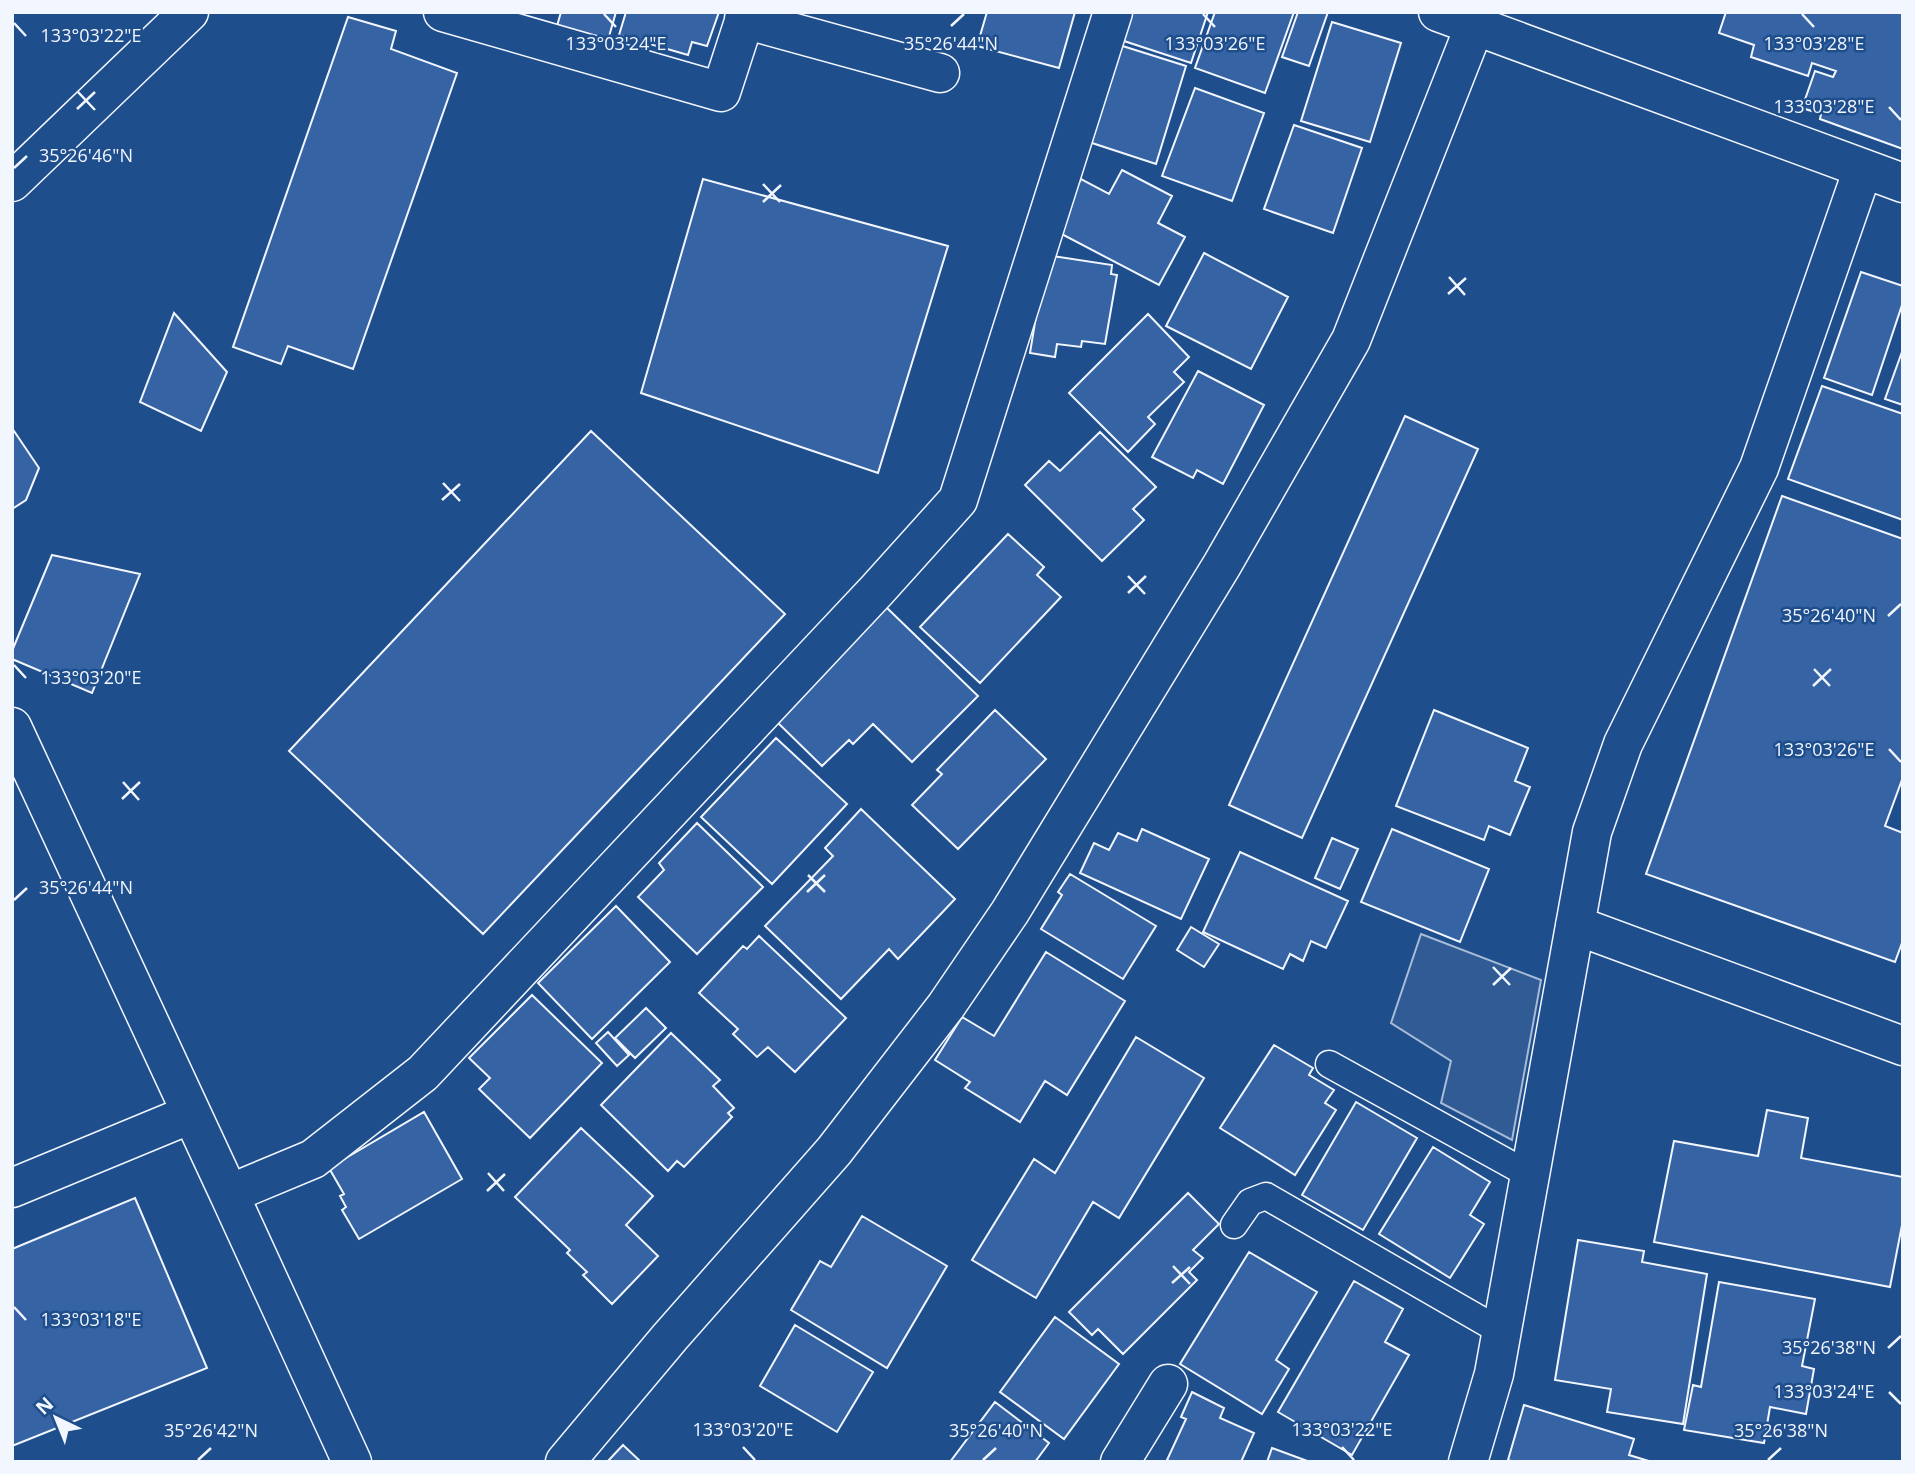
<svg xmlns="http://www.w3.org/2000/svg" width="1915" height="1474" viewBox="0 0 1915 1474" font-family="'Open Sans',sans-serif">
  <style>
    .parking { fill: #305b95; stroke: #a8bbd7; stroke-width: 2 }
    .building { fill: #3563a3; stroke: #f2f6ff; stroke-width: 2 }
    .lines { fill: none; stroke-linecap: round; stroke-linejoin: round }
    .service-casing { stroke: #f2f6ff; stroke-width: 29 }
    .minor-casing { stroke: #f2f6ff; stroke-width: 41 }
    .tertiary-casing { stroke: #f2f6ff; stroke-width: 41 }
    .service { stroke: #1f4e8c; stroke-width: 26 }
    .minor { stroke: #1f4e8c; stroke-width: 38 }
    .tertiary { stroke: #1f4e8c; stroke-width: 38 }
    .ticks { fill: none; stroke: #f2f6ff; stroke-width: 2.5 }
    .ticks-label { font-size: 18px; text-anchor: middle; fill: #f2f6ff; stroke: #1f4e8c; stroke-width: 5; stroke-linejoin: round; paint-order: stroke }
  </style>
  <rect width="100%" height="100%" fill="#1f4e8c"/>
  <!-- parking -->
  <path class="parking" d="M1421,934L1541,980L1512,1140L1441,1103L1451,1061L1391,1023Z"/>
  <!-- building -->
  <path class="building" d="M561,12H616L608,40L557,26Z
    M626,12H719L707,46L692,42L688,55L619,35Z
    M987,12H1075L1059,68L977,46Z
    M1130,12H1208L1191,63L1121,40Z
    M1215,12H1294L1265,93L1195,68Z
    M1298,12H1328L1309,66L1282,57Z
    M1726,12H1903V149L1820,119L1821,114L1802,108L1815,71L1833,77L1836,71L1812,63L1808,76L1751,57L1754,45L1719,33Z
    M348,17L396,31L391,49L457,73L353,369L288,346L281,364L233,347Z
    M1332,22L1401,43L1370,142L1301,121Z
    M1113,43L1186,66L1156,164L1089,142Z
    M1195,88L1264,113L1232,201L1162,176Z
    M1294,125L1362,148L1333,233L1264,209Z
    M1122,170L1172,196L1158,223L1185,237L1159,285L1054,230L1081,179L1109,194Z
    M703,179L948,246L878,473L641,393Z
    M1204,253L1288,297L1251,369L1166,326Z
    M1046,255L1112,265L1111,274L1117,275L1105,344L1082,341L1081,347L1057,344L1055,357L1030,353Z
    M1861,272L1903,286V302L1872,395L1824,378Z
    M174,313L227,372L201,431L140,402Z
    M1148,314L1189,357L1174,372L1184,382L1148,417L1155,424L1128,452L1069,393Z
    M1903,349V405L1885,399Z
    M1198,371L1264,405L1223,484L1197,470L1193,478L1152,457Z
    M1822,386L1903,414V520L1788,479Z
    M1405,416L1478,449L1302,838L1229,805Z
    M12,428L39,468L26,500L12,509Z
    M591,431L785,614L483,934L289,751Z
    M1100,432L1156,487L1133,509L1144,520L1102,561L1025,485L1049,461L1060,471Z
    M1782,496L1903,539V777L1885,826L1903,833V940L1895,962L1646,874Z
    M1008,534L1044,567L1037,575L1061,597L980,683L920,627Z
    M52,555L140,574L92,693L12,659V651Z
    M886,607L978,696L912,762L873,724L853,744L849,740L822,766L776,721Z
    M995,710L1046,759L958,849L912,805L942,774L937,770Z
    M1434,710L1528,748L1515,781L1530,787L1510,835L1489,826L1484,840L1396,806Z
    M776,738L847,804L772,884L701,817Z
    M861,809L955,899L898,959L889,949L841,999L765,926L833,856L825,848Z
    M697,823L763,887L697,954L638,897L664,870L659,863Z
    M1142,829L1209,859L1181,919L1080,873L1094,843L1109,850L1118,833L1137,841Z
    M1392,829L1489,869L1460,942L1361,902Z
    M1332,838L1358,849L1340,889L1315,878Z
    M1240,852L1348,901L1326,948L1311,941L1303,961L1290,954L1283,969L1203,932Z
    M1070,874L1156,926L1123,979L1041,929L1062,895L1058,892Z
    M616,906L670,962L592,1039L538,983Z
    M1191,927L1219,944L1204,967L1177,950Z
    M759,936L846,1018L795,1072L768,1047L757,1057L733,1034L738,1029L699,993L743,946L747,949Z
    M1046,952L1125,1001L1067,1095L1045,1081L1020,1122L965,1088L970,1082L935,1060L962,1017L994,1036Z
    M532,995L602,1063L530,1138L479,1089L490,1078L469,1058Z
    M646,1008L666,1028L635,1058L615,1038Z
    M608,1032L629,1055L617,1066L596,1043Z
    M671,1033L720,1080L713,1086L734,1108L728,1113L732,1117L684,1167L677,1161L668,1171L601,1105Z
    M1136,1037L1204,1078L1119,1218L1093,1202L1036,1298L972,1260L1034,1159L1055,1173Z
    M1274,1045L1313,1068L1309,1075L1334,1090L1325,1103L1336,1110L1295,1175L1220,1128Z
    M1356,1102L1417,1138L1363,1230L1302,1195Z
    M1767,1110L1808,1118L1801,1158L1903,1177V1220L1890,1287L1654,1242L1674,1141L1758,1156Z
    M424,1112L462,1179L359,1239L342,1210L346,1207L340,1196L344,1194L329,1168Z
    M581,1128L653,1196L626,1225L658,1256L612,1304L583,1275L587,1272L567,1253L570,1250L515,1197Z
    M1433,1147L1490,1182L1470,1215L1484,1224L1450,1278L1379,1234Z
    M1188,1193L1219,1224L1193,1250L1203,1258L1189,1272L1197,1280L1123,1354L1098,1329L1092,1335L1069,1312Z
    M135,1198L207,1368L12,1446V1249Z
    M862,1216L947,1266L887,1368L791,1310L820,1261L831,1267Z
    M1578,1240L1644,1251L1642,1262L1707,1274L1683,1424L1607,1412L1611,1389L1555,1380Z
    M1249,1252L1317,1292L1276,1360L1289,1369L1262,1414L1180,1364Z
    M1354,1281L1403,1309L1385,1342L1409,1355L1352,1455L1278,1412Z
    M1719,1282L1815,1299L1802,1366L1814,1369L1806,1414L1770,1407L1764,1443L1684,1430L1693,1385L1701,1387Z
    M1055,1317L1119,1364L1064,1439L1000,1392Z
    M795,1325L873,1372L837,1432L760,1386Z
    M1192,1392L1224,1408L1220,1418L1254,1433L1241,1462H1171L1167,1460L1186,1419L1181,1417Z
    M995,1402L1049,1443L1035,1462H950Z
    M1524,1405L1634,1439L1629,1455L1652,1462H1514L1508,1460Z
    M623,1445L641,1462H607Z
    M1272,1448L1310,1462H1267Z"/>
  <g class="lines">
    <!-- service casing -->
    <g class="service-casing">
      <path id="service" d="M1329,1064L1530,1175
        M1234,1225L1250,1202L1266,1196L1502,1332"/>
    </g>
    <!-- minor casing -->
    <g class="minor-casing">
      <path id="minor" d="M443,12L721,92L747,12
        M1438,12L1903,183
        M744,19L940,73
        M12,727L229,1194L313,1159L423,1073L877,590L958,500L1113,12
        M1575,925L1903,1046
        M12,1188L191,1114
        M229,1194L352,1462
        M565,1462L670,1337L834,1151L946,1006L1010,912L1222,565L1351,340L1475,25
        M1120,1462L1168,1384
        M1468,1462L1494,1374L1592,832L1623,744L1759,468L1863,169"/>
    </g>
    <!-- tertiary casing -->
    <g class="tertiary-casing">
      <path id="tertiary" d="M12,182L189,12"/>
    </g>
    <!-- service -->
    <use href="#service" class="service"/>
    <!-- minor -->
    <use href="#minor" class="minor"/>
    <!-- tertiary -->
    <use href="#tertiary" class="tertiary"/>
  </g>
  <!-- ticks -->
  <path class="ticks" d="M604,14L616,27M1203,14L1215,27M1802,14L1814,27M14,23L26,36M951,26L964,14M78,92L95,110M1889,107L1901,120M77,109L95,92M14,168L27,156M763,184L780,202M763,202L781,185M1449,277L1465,295M1448,294L1466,278M443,483L460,501M442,500L460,484M1128,576L1145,594M1128,593L1146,576M1888,616L1901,604M14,665L26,678M1814,669L1830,686M1813,686L1831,669M1889,749L1901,762M123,782L139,800M122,799L140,782M808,875L825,892M807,892L825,875M14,900L27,888M1493,967L1510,985M1493,985L1511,968M488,1173L504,1191M487,1191L505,1174M1173,1266L1190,1284M1172,1283L1190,1267M14,1307L26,1320M1888,1348L1901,1336M1889,1392L1901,1404M743,1447L755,1460M1342,1447L1354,1460M198,1460L211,1448M983,1460L996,1448M1768,1460L1781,1448"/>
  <g class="ticks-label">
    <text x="91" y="42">133°03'22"E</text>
    <text x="951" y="50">35°26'44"N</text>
    <text x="1814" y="50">133°03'28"E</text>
    <text x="616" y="50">133°03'24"E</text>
    <text x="1215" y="50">133°03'26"E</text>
    <text x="1824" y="113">133°03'28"E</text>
    <text x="86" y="162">35°26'46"N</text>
    <text x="1829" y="622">35°26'40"N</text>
    <text x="91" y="684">133°03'20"E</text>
    <text x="1824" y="756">133°03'26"E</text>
    <text x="86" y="894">35°26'44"N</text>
    <text x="91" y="1326">133°03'18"E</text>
    <text x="1829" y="1354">35°26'38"N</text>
    <text x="1824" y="1398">133°03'24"E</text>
    <text x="743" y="1436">133°03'20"E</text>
    <text x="1342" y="1436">133°03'22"E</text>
    <text x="211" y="1437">35°26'42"N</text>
    <text x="996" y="1437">35°26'40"N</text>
    <text x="1781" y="1437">35°26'38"N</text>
  </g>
  <!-- border -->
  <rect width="1915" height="1474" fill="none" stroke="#f2f6ff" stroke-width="28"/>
  <!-- north arrow -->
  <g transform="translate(56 1418) rotate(317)" stroke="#1f4e8c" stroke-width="5" paint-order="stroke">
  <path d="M0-5L12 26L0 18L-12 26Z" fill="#f2f6ff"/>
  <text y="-10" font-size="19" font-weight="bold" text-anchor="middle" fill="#f2f6ff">N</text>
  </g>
</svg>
